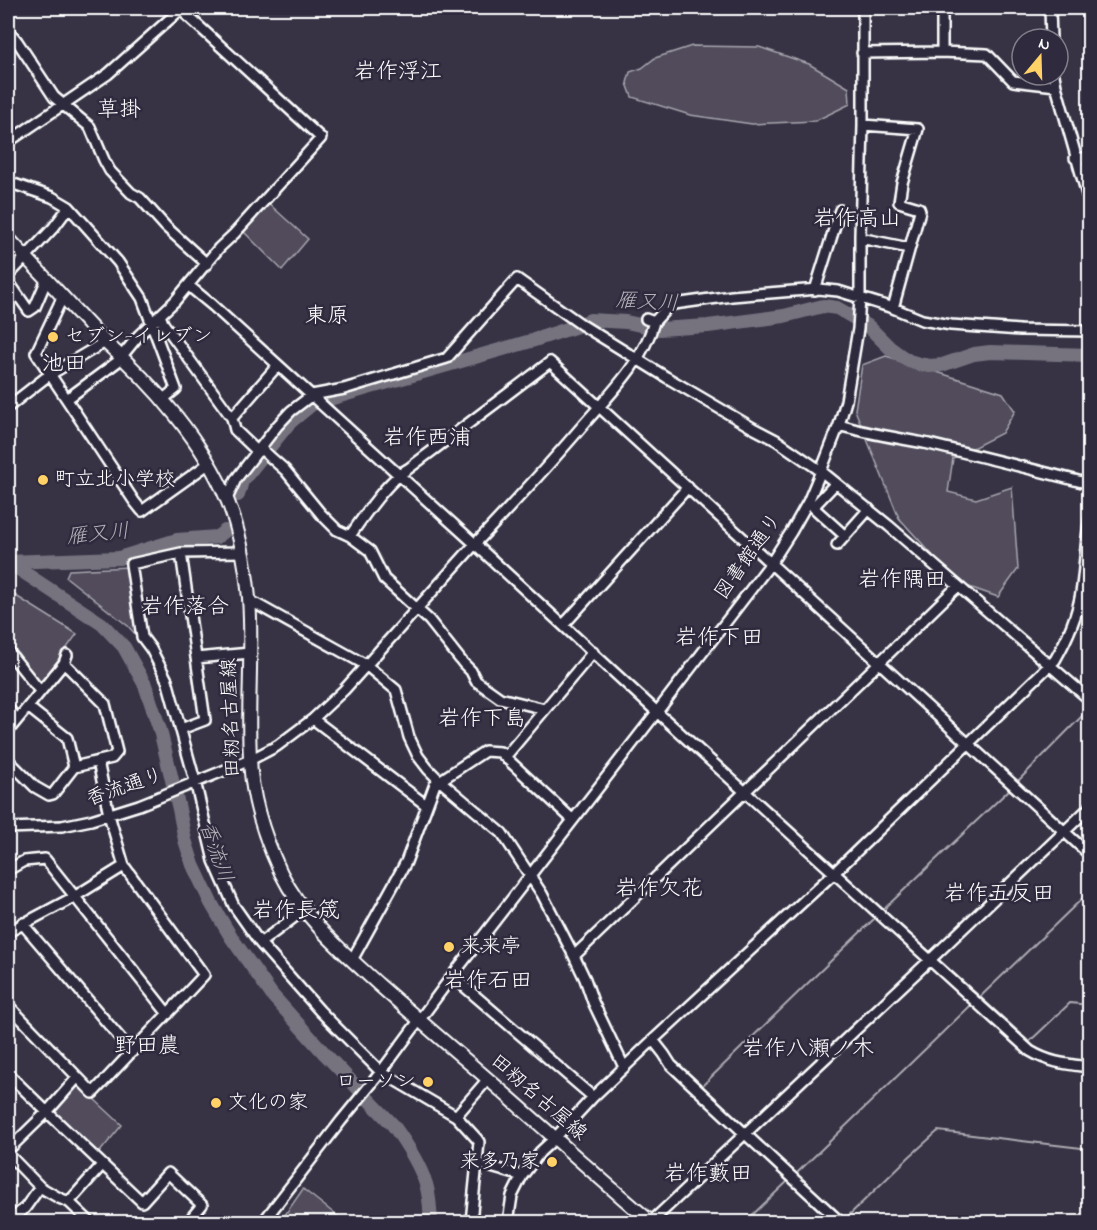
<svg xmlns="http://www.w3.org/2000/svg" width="1097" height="1230" viewBox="0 0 1097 1230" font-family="'Indie Flower','Klee One',sans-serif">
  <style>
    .green { fill: #514c5c; stroke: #a8a6ae; stroke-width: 1.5 }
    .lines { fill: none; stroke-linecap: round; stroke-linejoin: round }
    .stream { stroke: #adabb2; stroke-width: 2 }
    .river { stroke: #76737f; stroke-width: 14 }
    .minor-casing { stroke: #fff; stroke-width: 14 }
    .major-casing { stroke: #fff; stroke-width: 16 }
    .minor { stroke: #2f2a3d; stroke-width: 9 }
    .major { stroke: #2f2a3d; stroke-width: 12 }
    .poi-dot { fill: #ffd166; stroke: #2f2a3d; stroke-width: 2 }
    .labels { text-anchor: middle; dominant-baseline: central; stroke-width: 5; stroke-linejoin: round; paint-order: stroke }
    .poi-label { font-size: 20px; fill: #fff; stroke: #2f2a3d; text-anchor: start }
    .street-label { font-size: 20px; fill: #fff; stroke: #2f2a3d }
    .water-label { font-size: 21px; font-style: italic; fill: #b4b2b9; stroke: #2f2a3d }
    .quarter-label { font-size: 22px; fill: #fff; stroke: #2f2a3d }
  </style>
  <rect width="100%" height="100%" fill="#373345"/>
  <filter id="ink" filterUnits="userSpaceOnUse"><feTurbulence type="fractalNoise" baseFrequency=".0167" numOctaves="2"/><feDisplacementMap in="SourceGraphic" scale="12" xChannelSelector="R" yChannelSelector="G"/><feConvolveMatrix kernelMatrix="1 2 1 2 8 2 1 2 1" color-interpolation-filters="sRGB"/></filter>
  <g filter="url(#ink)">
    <!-- green -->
    <path class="green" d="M692,46L759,47L809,64L849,88L850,104L815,121L752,124L690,115L632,97L627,83L630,72L642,68L655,58Z
      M267,202L308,239L282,270L242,230Z
      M886,356L1003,393L1015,411L1002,433L953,458L948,492L976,499L1012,487L1018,569L998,597L958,583L899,518L855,410L862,365Z
      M129,567L138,633L135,634L128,626L66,577L69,570Z
      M8,591L77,634L40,685L8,639Z
      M78,1084L122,1125L99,1153L53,1110Z
      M303,1189L345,1222H280Z"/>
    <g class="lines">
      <!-- stream -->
      <path class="stream" d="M1017,782L1088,710L1090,711
        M883,910L1010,789
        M883,910L932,954
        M938,959L1021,1034
        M980,997L1090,891
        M1028,1041L1029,1042L1070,1003L1090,1005
        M703,1085L876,917
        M798,1172L971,1005
        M745,1222L789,1180
        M842,1222L909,1157L938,1131L1090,1149"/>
      <!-- river -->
      <path class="river" d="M238,495L242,481L289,423L312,404L531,341L577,326L590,320L626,322L659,329L708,326L784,316L823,306L837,308L868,326L890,348L901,356L909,361L919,364L930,366L942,365L974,354L990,352L1090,355
        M8,562L102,624L124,647L145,685L160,730L179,809L185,840L193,865L211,903L231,937L272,995L325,1054L393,1125C406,1143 419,1163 426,1184C430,1197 430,1210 431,1222
        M8,562L119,558L177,540L217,537L225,531"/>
      <!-- minor casing -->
      <g class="minor-casing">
        <path id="minor" d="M1050,8L1051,39
          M8,30L17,41L54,97L90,127L104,160L110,171L131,193L140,198L166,227L207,264
          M942,52V8
          M862,53L942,52L987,54L1013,81L1056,86
          M1054,75L1056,86L1090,205
          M863,125L918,129L902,183L899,202L919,208L920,211L893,308
          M8,142L108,74L181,9
          M1075,158H1090
          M8,182L52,197L69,207L118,262L142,298L176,389L162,400
          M860,238L909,248
          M8,276L54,227L69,207
          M8,281L29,311L35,307L47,279
          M189,286L212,305L475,544C512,505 549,465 584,424C611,393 643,362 654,322
          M815,290L840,210
          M63,296L36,353L134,501L142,511L208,464
          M160,315L163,323L232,418L235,430L258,452
          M646,319L654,322L667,308L674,304L732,296L818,289L838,291L893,308L922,320L951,325L1020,330L1090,331
          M67,399L117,362L139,335L175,301L219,248L234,234L321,138L179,8
          M8,407L49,375L105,342
          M232,418L278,365
          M839,425C868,434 899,438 929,444C983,457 1036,470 1090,484
          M260,448L285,470L321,514L337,530L350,536L370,551L384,579L429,620L463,663L471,671L476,681L500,698L545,709
          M836,483L817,503L814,508L845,536
          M227,499L236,479L277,426L291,411L312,395L344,389L447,358L517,279L582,325L666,377L753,428L776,440L821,471L889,526L1090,700
          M350,536C363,517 388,480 408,469L550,362L1090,855
          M837,545L869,509
          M242,552L181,553L131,564L142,637L151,649L167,680L195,781L214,861L234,906L260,943L320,1011L381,1072L456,1116L477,1139L479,1142L471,1222
          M181,553L205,720L181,729
          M249,600L366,665L396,690L409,737L418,756L428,769L439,780L502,833L542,894L574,956L585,979L593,1002L624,1067
          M563,625L568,620L688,487
          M8,651L40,691
          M196,658L250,653
          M28,707L67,738L74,767
          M8,708L17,720
          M313,719L426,805
          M8,731L64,663L67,655
          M505,757L573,820
          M8,760L35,787L49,795L53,794L74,767L112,758L117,752L105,704L64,663
          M8,828L62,826L91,820L139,805L159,797L250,760L277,746L313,719L344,690L475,544L657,712L1030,1051C1050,1063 1066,1064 1090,1067
          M8,870L24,861L45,859L168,1014
          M22,923L132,1052
          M8,932L74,897L124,866
          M260,943L304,910
          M574,956L879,663L958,586
          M352,960L406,862L435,784L485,751L500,752L505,757L593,652
          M452,976L593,1097
          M8,1005L93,1093L204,975L124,866L109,815L98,761
          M653,1040L664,1054L671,1065L837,1219
          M8,1074L47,1112L8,1150
          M77,1078L47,1112L142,1202L168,1173L202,1205L188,1222
          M456,1116L488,1079
          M8,1154L40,1187L59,1198L69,1202L90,1222
          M477,1163L522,1176
          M69,1202L102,1165
          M8,1222L25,1208L40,1187
          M263,1222L341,1121L381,1072L452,976L657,712L771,563L791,532L808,502L821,471L839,425L846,401L858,329L860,298V235L863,125V8
          M508,1222L512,1196L522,1176L540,1152L554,1139L593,1097L653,1040L834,873L1055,660C1067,639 1077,617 1081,593C1085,568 1085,543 1090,518
          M651,1222L930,960L1090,807"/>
      </g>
      <!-- major casing -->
      <g class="major-casing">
        <path id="major" d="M8,238L105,342C153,384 204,442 228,502C240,532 246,566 249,598C253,650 247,705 250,757C251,797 264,837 281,873C303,918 342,951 378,984C412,1014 447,1044 482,1074C539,1123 594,1174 651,1222"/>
      </g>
      <!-- minor -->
      <use href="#minor" class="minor"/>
      <!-- major -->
      <use href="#major" class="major"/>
    </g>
  </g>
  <!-- markers -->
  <g class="poi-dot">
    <circle cx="53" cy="337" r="6"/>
    <circle cx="43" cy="480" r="6"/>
    <circle cx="449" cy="947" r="6"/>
    <circle cx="428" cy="1082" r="6"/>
    <circle cx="216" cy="1103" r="6"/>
    <circle cx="552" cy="1162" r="6"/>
  </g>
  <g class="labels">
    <!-- poi labels -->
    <g class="poi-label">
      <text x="65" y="337">セブン-イレブン</text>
      <text x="55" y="480">町立北小学校</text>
      <text x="461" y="947">来来亭</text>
      <text x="416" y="1082" text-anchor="end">ローソン</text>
      <text x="228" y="1103">文化の家</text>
      <text x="540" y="1162" text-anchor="end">来多乃家</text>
    </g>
    <!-- street labels -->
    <g class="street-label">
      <text transform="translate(749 557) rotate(-55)">図書館通り</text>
      <text transform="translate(232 718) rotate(-92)">田籾名古屋線</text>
      <text transform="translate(125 788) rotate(-19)">香流通り</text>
      <text transform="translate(538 1098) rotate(41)">田籾名古屋線</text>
    </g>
    <!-- water labels -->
    <g class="water-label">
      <text transform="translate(647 303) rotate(3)">雁又川</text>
      <text transform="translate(98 535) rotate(-6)">雁又川</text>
      <text transform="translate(215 852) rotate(71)">香流川</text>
    </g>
    <!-- quarter labels -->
    <g class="quarter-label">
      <text x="398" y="73">岩作浮江</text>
      <text x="119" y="111">草掛</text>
      <text x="857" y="220">岩作高山</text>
      <text x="327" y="317">東原</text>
      <text x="64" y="365">池田</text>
      <text x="427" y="439">岩作西浦</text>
      <text x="902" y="581">岩作隅田</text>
      <text x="185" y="608">岩作落合</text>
      <text x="719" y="639">岩作下田</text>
      <text x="482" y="720">岩作下島</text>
      <text x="659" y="890">岩作欠花</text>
      <text x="999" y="895">岩作五反田</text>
      <text x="296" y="912">岩作長筬</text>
      <text x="488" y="982">岩作石田</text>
      <text x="147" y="1047">野田農</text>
      <text x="808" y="1050">岩作八瀬ノ木</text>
      <text x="708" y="1175">岩作藪田</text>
    </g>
  </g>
  <!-- margin -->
  <rect width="1097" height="1230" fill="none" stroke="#2f2a3d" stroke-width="30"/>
  <rect x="15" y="15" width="1067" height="1200" fill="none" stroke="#fff" stroke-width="2" filter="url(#ink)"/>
  <!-- north arrow -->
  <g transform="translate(1040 57) rotate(19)"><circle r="28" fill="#2f2a3d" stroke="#827f8b" stroke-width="1.5"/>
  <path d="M0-4.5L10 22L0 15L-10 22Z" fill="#ffd166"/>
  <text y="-9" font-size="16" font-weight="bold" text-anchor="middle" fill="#ffffff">N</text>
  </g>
</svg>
